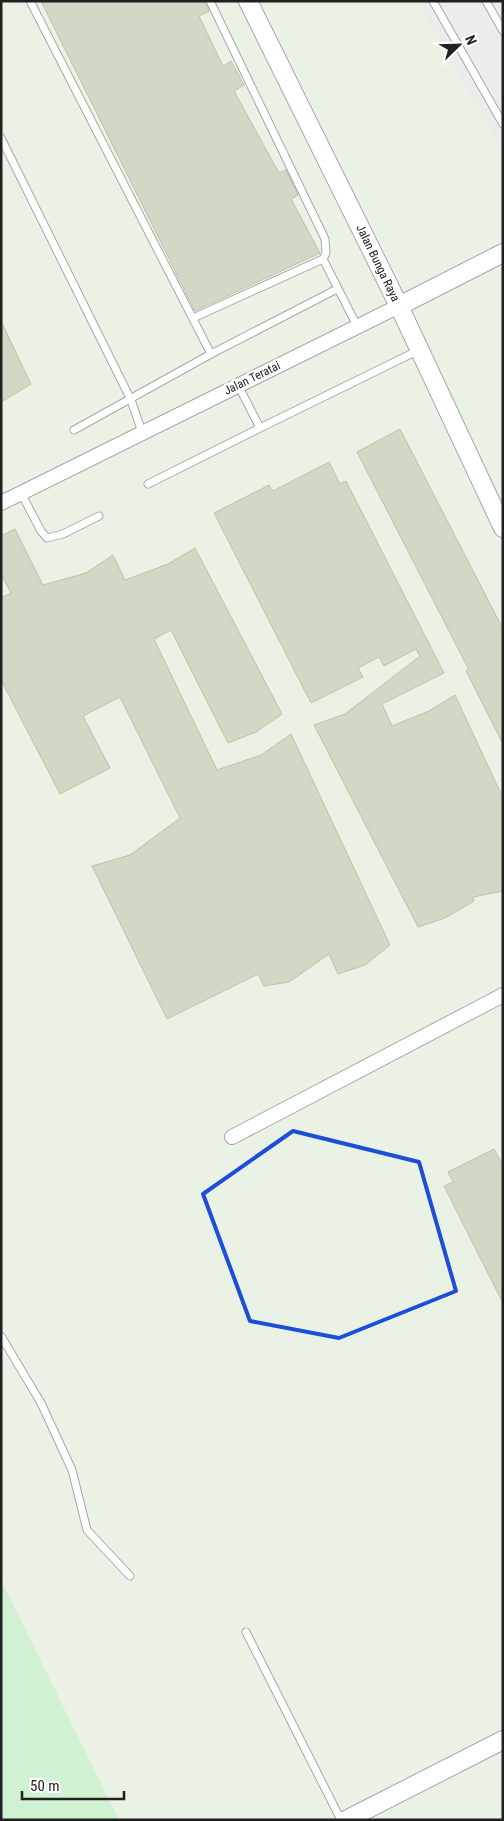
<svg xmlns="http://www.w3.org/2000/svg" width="504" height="1821" viewBox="0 0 504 1821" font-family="'Roboto Condensed',sans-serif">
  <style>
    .farmland { fill: #d0f1d2 }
    .parking { fill: #ececec }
    .building { fill: #d1d9c6; stroke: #b9c5a7 }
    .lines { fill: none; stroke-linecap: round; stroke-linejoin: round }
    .service-casing { stroke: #a7a7a7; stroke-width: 9 }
    .minor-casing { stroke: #a7a7a7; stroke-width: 16 }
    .tertiary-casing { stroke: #a7a7a7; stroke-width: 20 }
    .service { stroke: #fff; stroke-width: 7 }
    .minor { stroke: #fff; stroke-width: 14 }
    .tertiary { stroke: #fff; stroke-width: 18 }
    .marked { fill: none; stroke: #1d4ed8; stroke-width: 4; stroke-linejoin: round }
    .labels { text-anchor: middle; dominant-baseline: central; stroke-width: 5; stroke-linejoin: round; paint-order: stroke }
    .street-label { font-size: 12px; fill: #202020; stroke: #fff }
  </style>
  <rect width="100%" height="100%" fill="#eaf2e6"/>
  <!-- farmland -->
  <path class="farmland" d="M1,1580L119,1820H1Z"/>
  <!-- parking -->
  <path class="parking" d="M417,1H502L503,152Z"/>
  <!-- building -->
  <path class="building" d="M41,1H204L209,11L199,16L223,66L231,61L244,85L234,91L279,173L286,170L298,195L291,199L320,253L195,311Z
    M1,321L31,384L1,402Z
    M400,429L503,629V744L466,671L469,670L357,452Z
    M329,462L340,484L346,481L444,673L382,704L392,726L429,711L455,695L503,798V891L473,897L474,901L445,918L418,927L314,725L345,714L420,656L416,649L384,666L379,657L358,668L363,677L311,703L214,513L269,485L273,491Z
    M15,529L43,585L86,573L113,555L125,580L168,564L195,548L282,714L256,732L228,743L171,630L154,639L217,770L261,755L291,734L390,945L365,965L338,974L329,954L289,982L264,986L258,974L167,1019L92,866L130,855L180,818L120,697L83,716L110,768L60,794L1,680V598L11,593L1,574V536Z
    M494,1149L503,1166V1303L444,1186L453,1182L448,1172Z"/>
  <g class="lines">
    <!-- service casing -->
    <g class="service-casing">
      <path id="service" d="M30,1L211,354
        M210,1L325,239L326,253L323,259
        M433,1L503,124
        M486,1L503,31
        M1,138L131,400L142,432
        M193,318L323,259L357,326
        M238,385L260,428L419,350
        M74,430L211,354L337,289
        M148,484L260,428
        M21,493L41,531L47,538L63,534L99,516
        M1,1336L41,1403L72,1470L87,1530L130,1576
        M246,1632L341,1820"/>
    </g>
    <!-- minor casing -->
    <g class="minor-casing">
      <path id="minor" d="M1,503L399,306
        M232,1137L503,995"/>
    </g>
    <!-- tertiary casing -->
    <g class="tertiary-casing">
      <path id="tertiary" d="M248,1L399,306L503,528
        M399,306L503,253
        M346,1820L503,1740"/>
    </g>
    <!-- service -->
    <use href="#service" class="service"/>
    <!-- minor -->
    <use href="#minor" class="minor"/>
    <!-- tertiary -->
    <use href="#tertiary" class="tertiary"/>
  </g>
  <!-- marked area -->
  <path class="marked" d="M293,1131L419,1162L456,1291L339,1338L250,1321L203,1194Z"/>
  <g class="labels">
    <!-- street labels -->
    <g class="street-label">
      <text transform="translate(378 263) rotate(64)">Jalan Bunga Raya</text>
      <text transform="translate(252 378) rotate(-26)">Jalan Teratai</text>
    </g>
  </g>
  <!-- border -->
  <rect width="504" height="1821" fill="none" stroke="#202020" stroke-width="5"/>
  <!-- north arrow -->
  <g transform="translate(459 45) rotate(67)" stroke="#ffffff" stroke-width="4" paint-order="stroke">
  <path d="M0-4L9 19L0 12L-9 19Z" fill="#202020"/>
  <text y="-8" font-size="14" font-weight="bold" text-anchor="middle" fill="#202020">N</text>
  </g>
  <!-- scale -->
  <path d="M22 1791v8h102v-8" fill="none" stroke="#202020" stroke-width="2.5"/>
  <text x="30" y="1791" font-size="15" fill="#202020" stroke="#ffffff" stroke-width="4" paint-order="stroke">50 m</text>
</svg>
